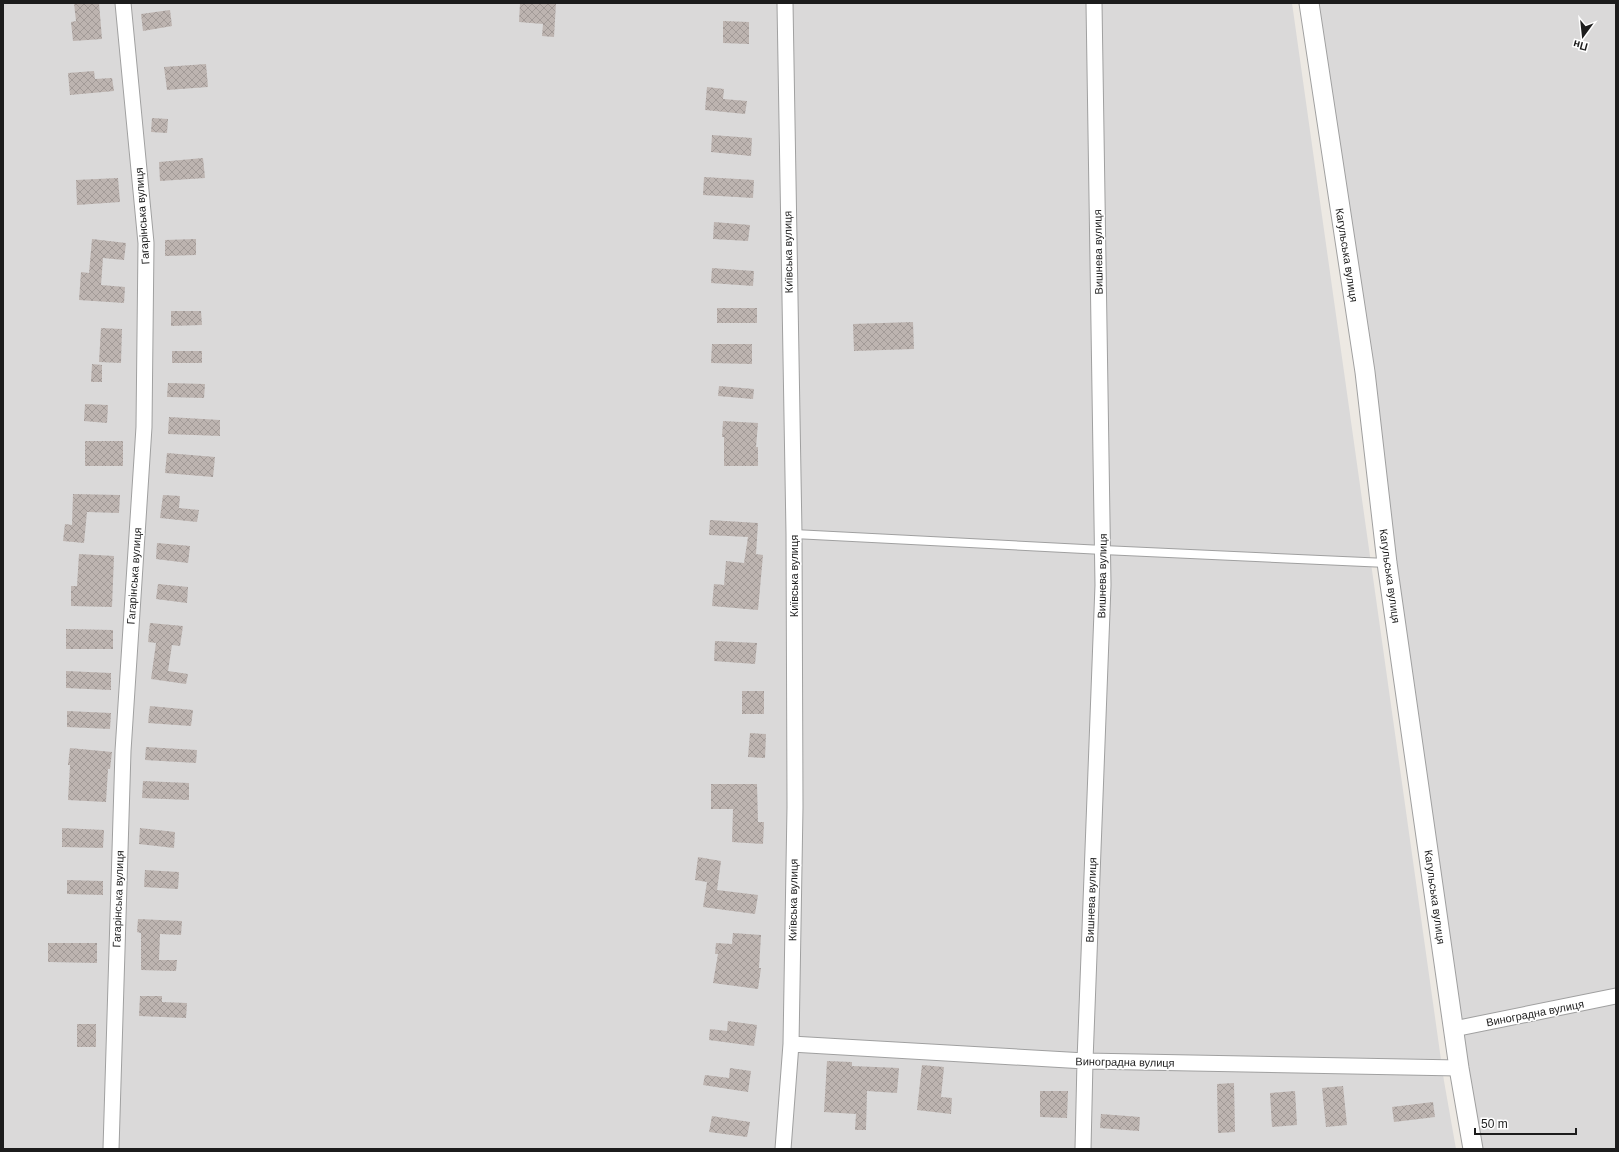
<svg xmlns="http://www.w3.org/2000/svg" width="1619" height="1152" viewBox="0 0 1619 1152" font-family="Arial,sans-serif">
  <style>
    .residential { fill: #dad9d9 }
    .building { fill: url(#building-cross-hatch) }
    .lines { fill: none; stroke-linecap: round; stroke-linejoin: round }
    .service-casing { stroke: #a0a0a0; stroke-width: 10 }
    .minor-casing { stroke: #a0a0a0; stroke-width: 17 }
    .tertiary-casing { stroke: #a0a0a0; stroke-width: 21 }
    .service { stroke: #fff; stroke-width: 8 }
    .minor { stroke: #fff; stroke-width: 15 }
    .tertiary { stroke: #fff; stroke-width: 19 }
    .labels { text-anchor: middle; dominant-baseline: central; stroke-width: 3; stroke-linejoin: round; paint-order: stroke }
    .street-label { font-size: 11px; fill: #1c1c1c; stroke: #fff }
  </style>
  <defs>
    <pattern id="building-cross-hatch" width="8" height="8" patternUnits="userSpaceOnUse"><rect width="8" height="8" fill="#bdb4b0"/><path d="M0 0l8 8M0 8l8-8" fill="none" stroke="#a29a97"/></pattern>
  </defs>
  <rect width="100%" height="100%" fill="#ede9e3"/>
  <!-- residential -->
  <path class="residential" d="M3,3H1292L1444,1081L1456,1149H3Z
    M1309,3H1616V1149H1473Z"/>
  <!-- building -->
  <path class="building" d="M74,3H99L102,39L73,41L71,22L76,21Z
    M520,3H556L554,37L542,36L543,24L519,22Z
    M170,10L172,26L143,31L141,14Z
    M723,21L749,22V44L723,43Z
    M206,64L208,87L167,90L164,67Z
    M94,71L95,79L112,78L114,91L70,95L68,73Z
    M707,87L724,89L723,99L747,101L745,114L705,110Z
    M152,118L168,119L167,133L151,132Z
    M712,135L752,138L751,156L711,152Z
    M203,158L205,178L160,181L159,162Z
    M704,177L754,180L753,198L703,195Z
    M118,178L120,202L77,205L76,180Z
    M714,222L750,225L748,241L713,239Z
    M92,239L126,243L124,260L103,258L101,285L125,287L124,303L79,300L81,272L89,273Z
    M196,239V255L165,256V240Z
    M712,268L754,271L753,286L711,283Z
    M717,308H757V323H717Z
    M171,311H201L202,325L171,326Z
    M913,322L914,349L854,351L853,324Z
    M101,328L122,329L121,363L99,362Z
    M712,344H752V364L711,363Z
    M172,351H202V363H172Z
    M92,364L102,365V382H91Z
    M168,383L205,384L204,398L167,397Z
    M719,386L754,389L753,399L718,396Z
    M85,404L108,405L107,423L84,421Z
    M169,417L220,420V436L168,434Z
    M723,421L758,423L756,447H758V466H724V437H722Z
    M85,441H123V466H85Z
    M167,453L215,457L213,477L165,473Z
    M73,494L120,495L119,513L87,512L84,543L63,541L65,524L72,525Z
    M163,495L180,496L179,508L199,510L197,522L160,518Z
    M710,520L758,523L756,554L763,555L758,610L712,606L714,584L724,585L726,561L744,563L748,537L709,535Z
    M157,543L190,546L188,563L156,559Z
    M79,554L114,556L112,607L71,606V586H77Z
    M158,584L188,587L187,603L156,599Z
    M150,623L183,626L180,646L172,645L168,671L188,674L186,684L151,679L156,643L148,642Z
    M66,629L113,630V649H66Z
    M715,641L757,643L755,664L714,661Z
    M66,671L111,673V690L66,688Z
    M742,691H764V714H742Z
    M150,706L193,710L191,726L148,723Z
    M67,711L111,713L110,729L67,727Z
    M750,733L766,734L765,758L748,757Z
    M146,747L197,750L196,763L145,760Z
    M70,748L112,752L110,769H108L106,802L68,800L70,765H68Z
    M143,781L189,783V800L142,798Z
    M711,784H757L758,822H764L763,844L732,842L733,809H711Z
    M62,828L104,830L103,848L62,847Z
    M140,828L175,832L174,848L139,844Z
    M698,857L721,861L717,890L758,895L755,914L703,907L707,882L695,880Z
    M145,870L179,872L178,889L144,887Z
    M67,880L103,881V895L67,894Z
    M138,919L182,921L181,935L160,934L159,960H177L176,971L141,970V933L137,932Z
    M733,933L761,935L759,968H761L758,989L713,983L718,954H715L716,943L732,944Z
    M48,943H97V963L48,962Z
    M140,996H162V1002L187,1003L186,1018L139,1016Z
    M728,1021L757,1025L754,1046L709,1040L710,1029L727,1031Z
    M77,1024H96V1047H77Z
    M827,1061L852,1062V1066L899,1068L897,1093L867,1091L866,1130H855L856,1114L824,1112Z
    M922,1065L944,1067L941,1097L952,1098L951,1114L917,1110Z
    M730,1068L751,1071L748,1092L703,1085L705,1075L729,1078Z
    M1234,1083L1235,1132L1218,1133L1217,1084Z
    M1343,1086L1347,1125L1326,1127L1322,1088Z
    M1040,1091H1068L1067,1118L1040,1117Z
    M1295,1091L1297,1125L1272,1127L1270,1093Z
    M1433,1102L1435,1117L1394,1122L1392,1107Z
    M1101,1114L1140,1117L1139,1131L1100,1128Z
    M712,1116L750,1122L747,1137L709,1132Z"/>
  <g class="lines">
    <!-- service casing -->
    <g class="service-casing">
      <path id="service" d="M794,534L1103,550L1387,563"/>
    </g>
    <!-- minor casing -->
    <g class="minor-casing">
      <path id="minor" d="M1454,1029L1616,996
        M791,1044L1085,1061L1459,1068
        M111,1149L123,751L144,427L146,243L123,3
        M783,1149L791,1044L795,807L794,534L785,3
        M1083,1149L1085,1061L1103,585L1094,3"/>
    </g>
    <!-- tertiary casing -->
    <g class="tertiary-casing">
      <path id="tertiary" d="M1309,3L1365,372L1387,563L1459,1068L1473,1149"/>
    </g>
    <!-- service -->
    <use href="#service" class="service"/>
    <!-- minor -->
    <use href="#minor" class="minor"/>
    <!-- tertiary -->
    <use href="#tertiary" class="tertiary"/>
  </g>
  <g class="labels">
    <!-- street labels -->
    <g class="street-label">
      <text transform="translate(142 216) rotate(-94)">Гагарінська вулиця</text>
      <text transform="translate(788 252) rotate(-91)">Київська вулиця</text>
      <text transform="translate(1098 252) rotate(-91)">Вишнева вулиця</text>
      <text transform="translate(1347 255) rotate(81)">Кагульська вулиця</text>
      <text transform="translate(134 576) rotate(-86)">Гагарінська вулиця</text>
      <text transform="translate(794 576) rotate(-90)">Київська вулиця</text>
      <text transform="translate(1102 576) rotate(-89)">Вишнева вулиця</text>
      <text transform="translate(1390 576) rotate(82)">Кагульська вулиця</text>
      <text transform="translate(1435 897) rotate(82)">Кагульська вулиця</text>
      <text transform="translate(118 899) rotate(-88)">Гагарінська вулиця</text>
      <text transform="translate(793 900) rotate(-89)">Київська вулиця</text>
      <text transform="translate(1091 900) rotate(-88)">Вишнева вулиця</text>
      <text transform="translate(1535 1013) rotate(-11)">Виноградна вулиця</text>
      <text transform="translate(1125 1062) rotate(1)">Виноградна вулиця</text>
    </g>
  </g>
  <!-- border -->
  <rect width="1619" height="1152" fill="none" stroke="#1c1c1c" stroke-width="8"/>
  <!-- north arrow -->
  <g transform="translate(1583 36) rotate(195)" stroke="#ffffff" stroke-width="3" paint-order="stroke">
  <path d="M0-3L7 15L0 10L-7 15Z" fill="#1c1c1c"/>
  <text y="-6" font-size="11" font-weight="bold" text-anchor="middle" fill="#1c1c1c">Пн</text>
  </g>
  <!-- scale -->
  <path d="M1475 1128v6h101v-6" fill="none" stroke="#1c1c1c" stroke-width="2"/>
  <text x="1481" y="1128" font-size="12" fill="#1c1c1c" stroke="#ffffff" stroke-width="3" paint-order="stroke">50 m</text>
</svg>
